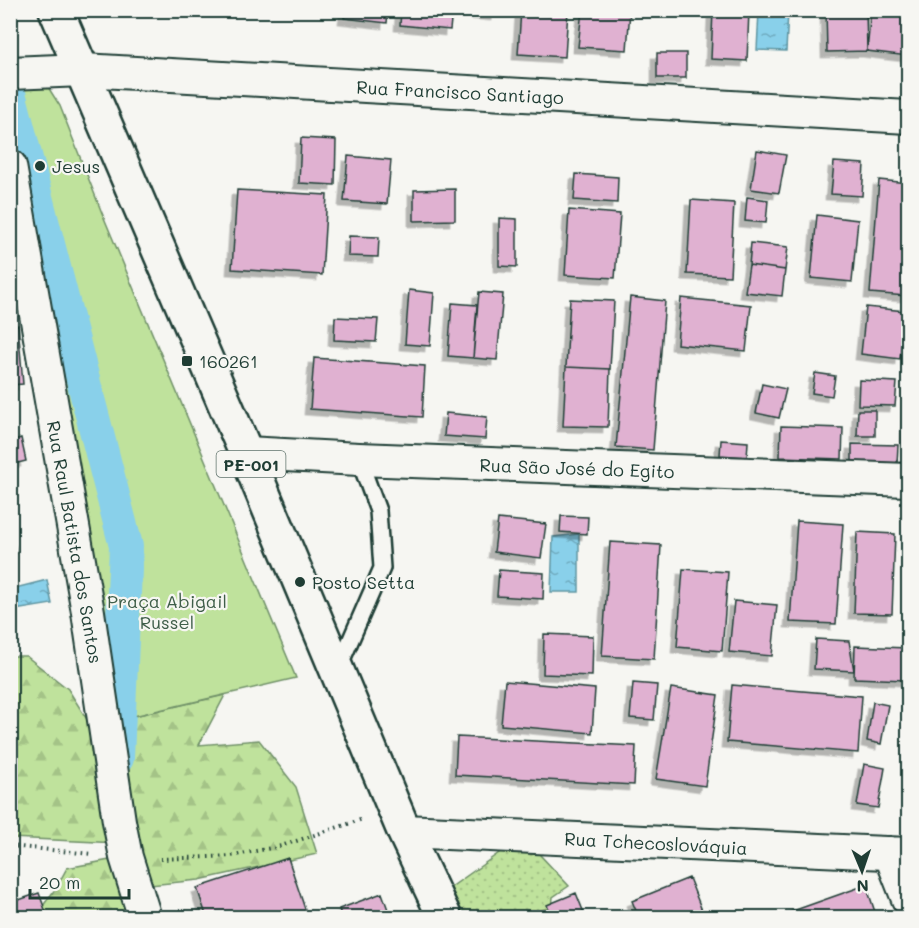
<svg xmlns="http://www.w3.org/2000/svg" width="919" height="928" viewBox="0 0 919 928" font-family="Mali,sans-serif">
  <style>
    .grass { fill: url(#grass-dots); stroke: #6f9068; stroke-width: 1.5 }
    .forest { fill: url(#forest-firs); stroke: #6f9068; stroke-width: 1.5 }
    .park { fill: #bfe29c; stroke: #6f9068; stroke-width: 1.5 }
    .water { fill: url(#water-ripples); stroke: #5f95a1; stroke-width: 1.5 }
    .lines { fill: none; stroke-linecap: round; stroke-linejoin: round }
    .canal { stroke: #89d0ea; stroke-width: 34 }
    .building { fill: #e0b1d1; stroke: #1f3d34; stroke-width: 1.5; filter: url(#shadow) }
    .service-casing { stroke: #1f3d34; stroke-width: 20 }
    .minor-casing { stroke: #1f3d34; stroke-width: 36 }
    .primary-casing { stroke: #1f3d34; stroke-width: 38 }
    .path { stroke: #1f3d34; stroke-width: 4; stroke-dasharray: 1.5 4.5; stroke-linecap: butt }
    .service { stroke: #f6f6f2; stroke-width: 15 }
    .minor { stroke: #f6f6f2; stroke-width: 32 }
    .primary { stroke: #f6f6f2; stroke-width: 33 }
    .poi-dot { fill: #1f3d34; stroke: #f6f6f2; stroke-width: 2 }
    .labels { text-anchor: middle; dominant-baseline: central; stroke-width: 4.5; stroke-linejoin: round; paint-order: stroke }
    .shield { fill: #f6f6f2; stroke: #60746d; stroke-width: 1.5 }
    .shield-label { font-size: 16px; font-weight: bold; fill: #1f3d34 }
    .street-label { font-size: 18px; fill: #1f3d34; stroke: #f6f6f2 }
    .poi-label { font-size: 18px; fill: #1f3d34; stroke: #f6f6f2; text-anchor: start }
    .park-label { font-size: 18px; fill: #3f5e49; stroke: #f6f6f2 }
  </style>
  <defs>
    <pattern id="grass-dots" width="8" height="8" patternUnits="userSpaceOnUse" patternTransform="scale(1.5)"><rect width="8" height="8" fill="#bfe29c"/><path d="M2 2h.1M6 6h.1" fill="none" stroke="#a4c387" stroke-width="1.8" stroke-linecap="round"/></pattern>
    <pattern id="forest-firs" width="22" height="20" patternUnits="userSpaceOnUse" patternTransform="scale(1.5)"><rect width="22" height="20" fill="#bfe29c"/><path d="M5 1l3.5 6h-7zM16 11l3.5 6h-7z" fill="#a4c387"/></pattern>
    <pattern id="water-ripples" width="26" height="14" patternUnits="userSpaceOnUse" patternTransform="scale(1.5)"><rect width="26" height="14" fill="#89d0ea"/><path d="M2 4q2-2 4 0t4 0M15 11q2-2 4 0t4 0" fill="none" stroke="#6faabe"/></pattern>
    <filter id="shadow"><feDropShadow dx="-5.5" dy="5.5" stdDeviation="0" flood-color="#0004"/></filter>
  </defs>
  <rect width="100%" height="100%" fill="#f6f6f2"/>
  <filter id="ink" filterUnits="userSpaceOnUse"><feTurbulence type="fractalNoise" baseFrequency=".0167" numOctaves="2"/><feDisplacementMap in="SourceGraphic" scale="12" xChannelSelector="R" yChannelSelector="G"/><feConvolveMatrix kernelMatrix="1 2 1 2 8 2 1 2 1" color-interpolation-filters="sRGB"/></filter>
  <g filter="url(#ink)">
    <!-- grass -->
    <path class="grass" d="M509,846L539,854L569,886L553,897L551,918L465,917L447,890Z"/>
    <!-- forest -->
    <path class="forest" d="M11,656H26L68,689L91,726L225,695L199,745L259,740L296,787L317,854L199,880L150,885L140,844L11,838Z
      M126,857L135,917L34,918L56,888L67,868Z"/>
    <!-- park -->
    <path class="park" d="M10,82L48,87L60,106L102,213L296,678L91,726L11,261Z"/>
    <!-- water -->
    <path class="water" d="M759,11H788L786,51L757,50Z
      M579,534V592H551L553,537Z
      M47,580L52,604L15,610L11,601V589Z"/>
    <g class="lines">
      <!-- canal -->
      <path class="canal" d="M10,97L126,546L117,758"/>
    </g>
    <!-- building -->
    <path class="building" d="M345,10H388L387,23L344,18Z
      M401,10H452L450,30L400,25Z
      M460,10H497L496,15L460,12Z
      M521,10H568L565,57L518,54Z
      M582,10H630L627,50L578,47Z
      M713,10H749L747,61L711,59Z
      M826,10H866L867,51L827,52Z
      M871,10H908V56L867,51Z
      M657,53H686V78H657Z
      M301,138L336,140L335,185L299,183Z
      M757,150L786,155L779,193L751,189Z
      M348,156L391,160L387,204L344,201Z
      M834,162L864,164L862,196L831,194Z
      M576,174L618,177L617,203L574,200Z
      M879,180L908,183V269L906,296L870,293Z
      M455,189V220L414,221V190Z
      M237,190L327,195L322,275L232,269Z
      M747,197L768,200L766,223L745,221Z
      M691,200L734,203L730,276L687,274Z
      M569,210L620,214L615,278L565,275Z
      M817,215L858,220L852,282L811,278Z
      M499,218L517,219V267L499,266Z
      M349,236L379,237L378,257L348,256Z
      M751,243L788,247L785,270L749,265Z
      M749,265L785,270L782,296L745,292Z
      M409,290L434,293L430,346L405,344Z
      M479,292L503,294L497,360L473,358Z
      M630,297L665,301L653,450L616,447Z
      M681,298L751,305L746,351L677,344Z
      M570,299L614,301L610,369L566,367Z
      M452,303L477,305L473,358L448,356Z
      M866,307L905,311L900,359L861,354Z
      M335,317L378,319L376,342L334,340Z
      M18,325L23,384L10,385V326Z
      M314,358L425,366L422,417L310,409Z
      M566,367L610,369L608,427L563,426Z
      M815,373L835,376L832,396L812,393Z
      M859,380L897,382L895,406L858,405Z
      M762,384L786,389L779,418L756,413Z
      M908,385V440H906Z
      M858,410H875V436H857Z
      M446,413L487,417L485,439L444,436Z
      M781,426L843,428L842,459L780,457Z
      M21,438L26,461L10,465V441Z
      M721,440L748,442L747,457L720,455Z
      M852,444L898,445L897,464L852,462Z
      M561,516L588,517L587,534L560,532Z
      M10,519L16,554L10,555Z
      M498,519L546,524L541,558L494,552Z
      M797,521L843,524L836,624L790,622Z
      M857,532L895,534L892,614L854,613Z
      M610,542L661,545L654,659L602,656Z
      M683,569L728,572L722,651L677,647Z
      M499,570L544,573L543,599L497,596Z
      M734,601L777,605L772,656L729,652Z
      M544,634L593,636L592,676L543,674Z
      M816,639L849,641L854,671L814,669Z
      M855,646L907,648L906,680L854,678Z
      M505,681L595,689L592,733L501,725Z
      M633,683L657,685L654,720L630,718Z
      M732,685L862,696L858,753L727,742Z
      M671,688L718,695L705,786L656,779Z
      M873,702L888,705L881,744L867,741Z
      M457,737L636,746L634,785L455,775Z
      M864,764L885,768L878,808L857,805Z
      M288,858L308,918H207L197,888Z
      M689,878L703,913L693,918H639L632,901Z
      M866,885L877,918H773Z
      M39,893L48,918H10V903Z
      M382,893L391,918H342L339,909Z
      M576,893L586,918H552L547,905Z"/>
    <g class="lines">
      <!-- service casing -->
      <g class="service-casing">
        <path id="service" d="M338,669L382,568L378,511L359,459"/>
      </g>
      <!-- minor casing -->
      <g class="minor-casing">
        <path id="minor" d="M10,73L83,70L908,117
          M10,166L88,612L119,821L126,857L145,918
          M246,453L359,459L908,480
          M404,831L908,854
          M890,853L908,899"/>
      </g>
      <!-- primary casing -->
      <g class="primary-casing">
        <path id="primary" d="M56,10L246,453L404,831L445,918"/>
      </g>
      <!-- path -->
      <path class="path" d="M10,846L92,854
        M160,859L231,856L281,846L363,819"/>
      <!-- service -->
      <use href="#service" class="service"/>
      <!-- minor -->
      <use href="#minor" class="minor"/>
      <!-- primary -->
      <use href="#primary" class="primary"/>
    </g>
  </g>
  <!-- markers -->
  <g class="poi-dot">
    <circle cx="40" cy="166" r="6"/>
    <rect x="181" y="355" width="12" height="12" rx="3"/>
    <circle cx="300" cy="582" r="6"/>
  </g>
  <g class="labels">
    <!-- shield labels -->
    <rect class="shield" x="216.5" y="451" width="69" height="26" rx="4.5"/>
    <g class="shield-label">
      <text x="251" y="464">PE-001</text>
    </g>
    <!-- street labels -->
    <g class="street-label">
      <text transform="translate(460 92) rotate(3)">Rua Francisco Santiago</text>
      <text transform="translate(577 468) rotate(2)">Rua São José do Egito</text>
      <text transform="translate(75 542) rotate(80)">Rua Raul Batista dos Santos</text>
      <text transform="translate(656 843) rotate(3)">Rua Tchecoslováquia</text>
    </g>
    <!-- poi labels -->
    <g class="poi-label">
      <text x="52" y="166">Jesus</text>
      <text x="199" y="361">160261</text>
      <text x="312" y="582">Posto Setta</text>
    </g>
    <!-- park labels -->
    <g class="park-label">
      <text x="167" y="601">Praça Abigail<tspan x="167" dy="21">Russel</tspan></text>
    </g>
  </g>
  <!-- margin -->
  <rect width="919" height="928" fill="none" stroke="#f6f6f2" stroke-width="36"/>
  <rect x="18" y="18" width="883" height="892" fill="none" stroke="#1f3d34" stroke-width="2" filter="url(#ink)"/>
  <!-- north arrow -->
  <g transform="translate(862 871) rotate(178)" stroke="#f6f6f2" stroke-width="4.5" paint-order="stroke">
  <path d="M0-4.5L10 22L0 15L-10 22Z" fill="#1f3d34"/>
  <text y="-9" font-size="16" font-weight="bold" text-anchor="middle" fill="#1f3d34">N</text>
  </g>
  <!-- scale -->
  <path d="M30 889v9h99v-9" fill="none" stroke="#1f3d34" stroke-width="3"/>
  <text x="39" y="889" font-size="18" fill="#1f3d34" stroke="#f6f6f2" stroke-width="4.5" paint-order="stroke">20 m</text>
</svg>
